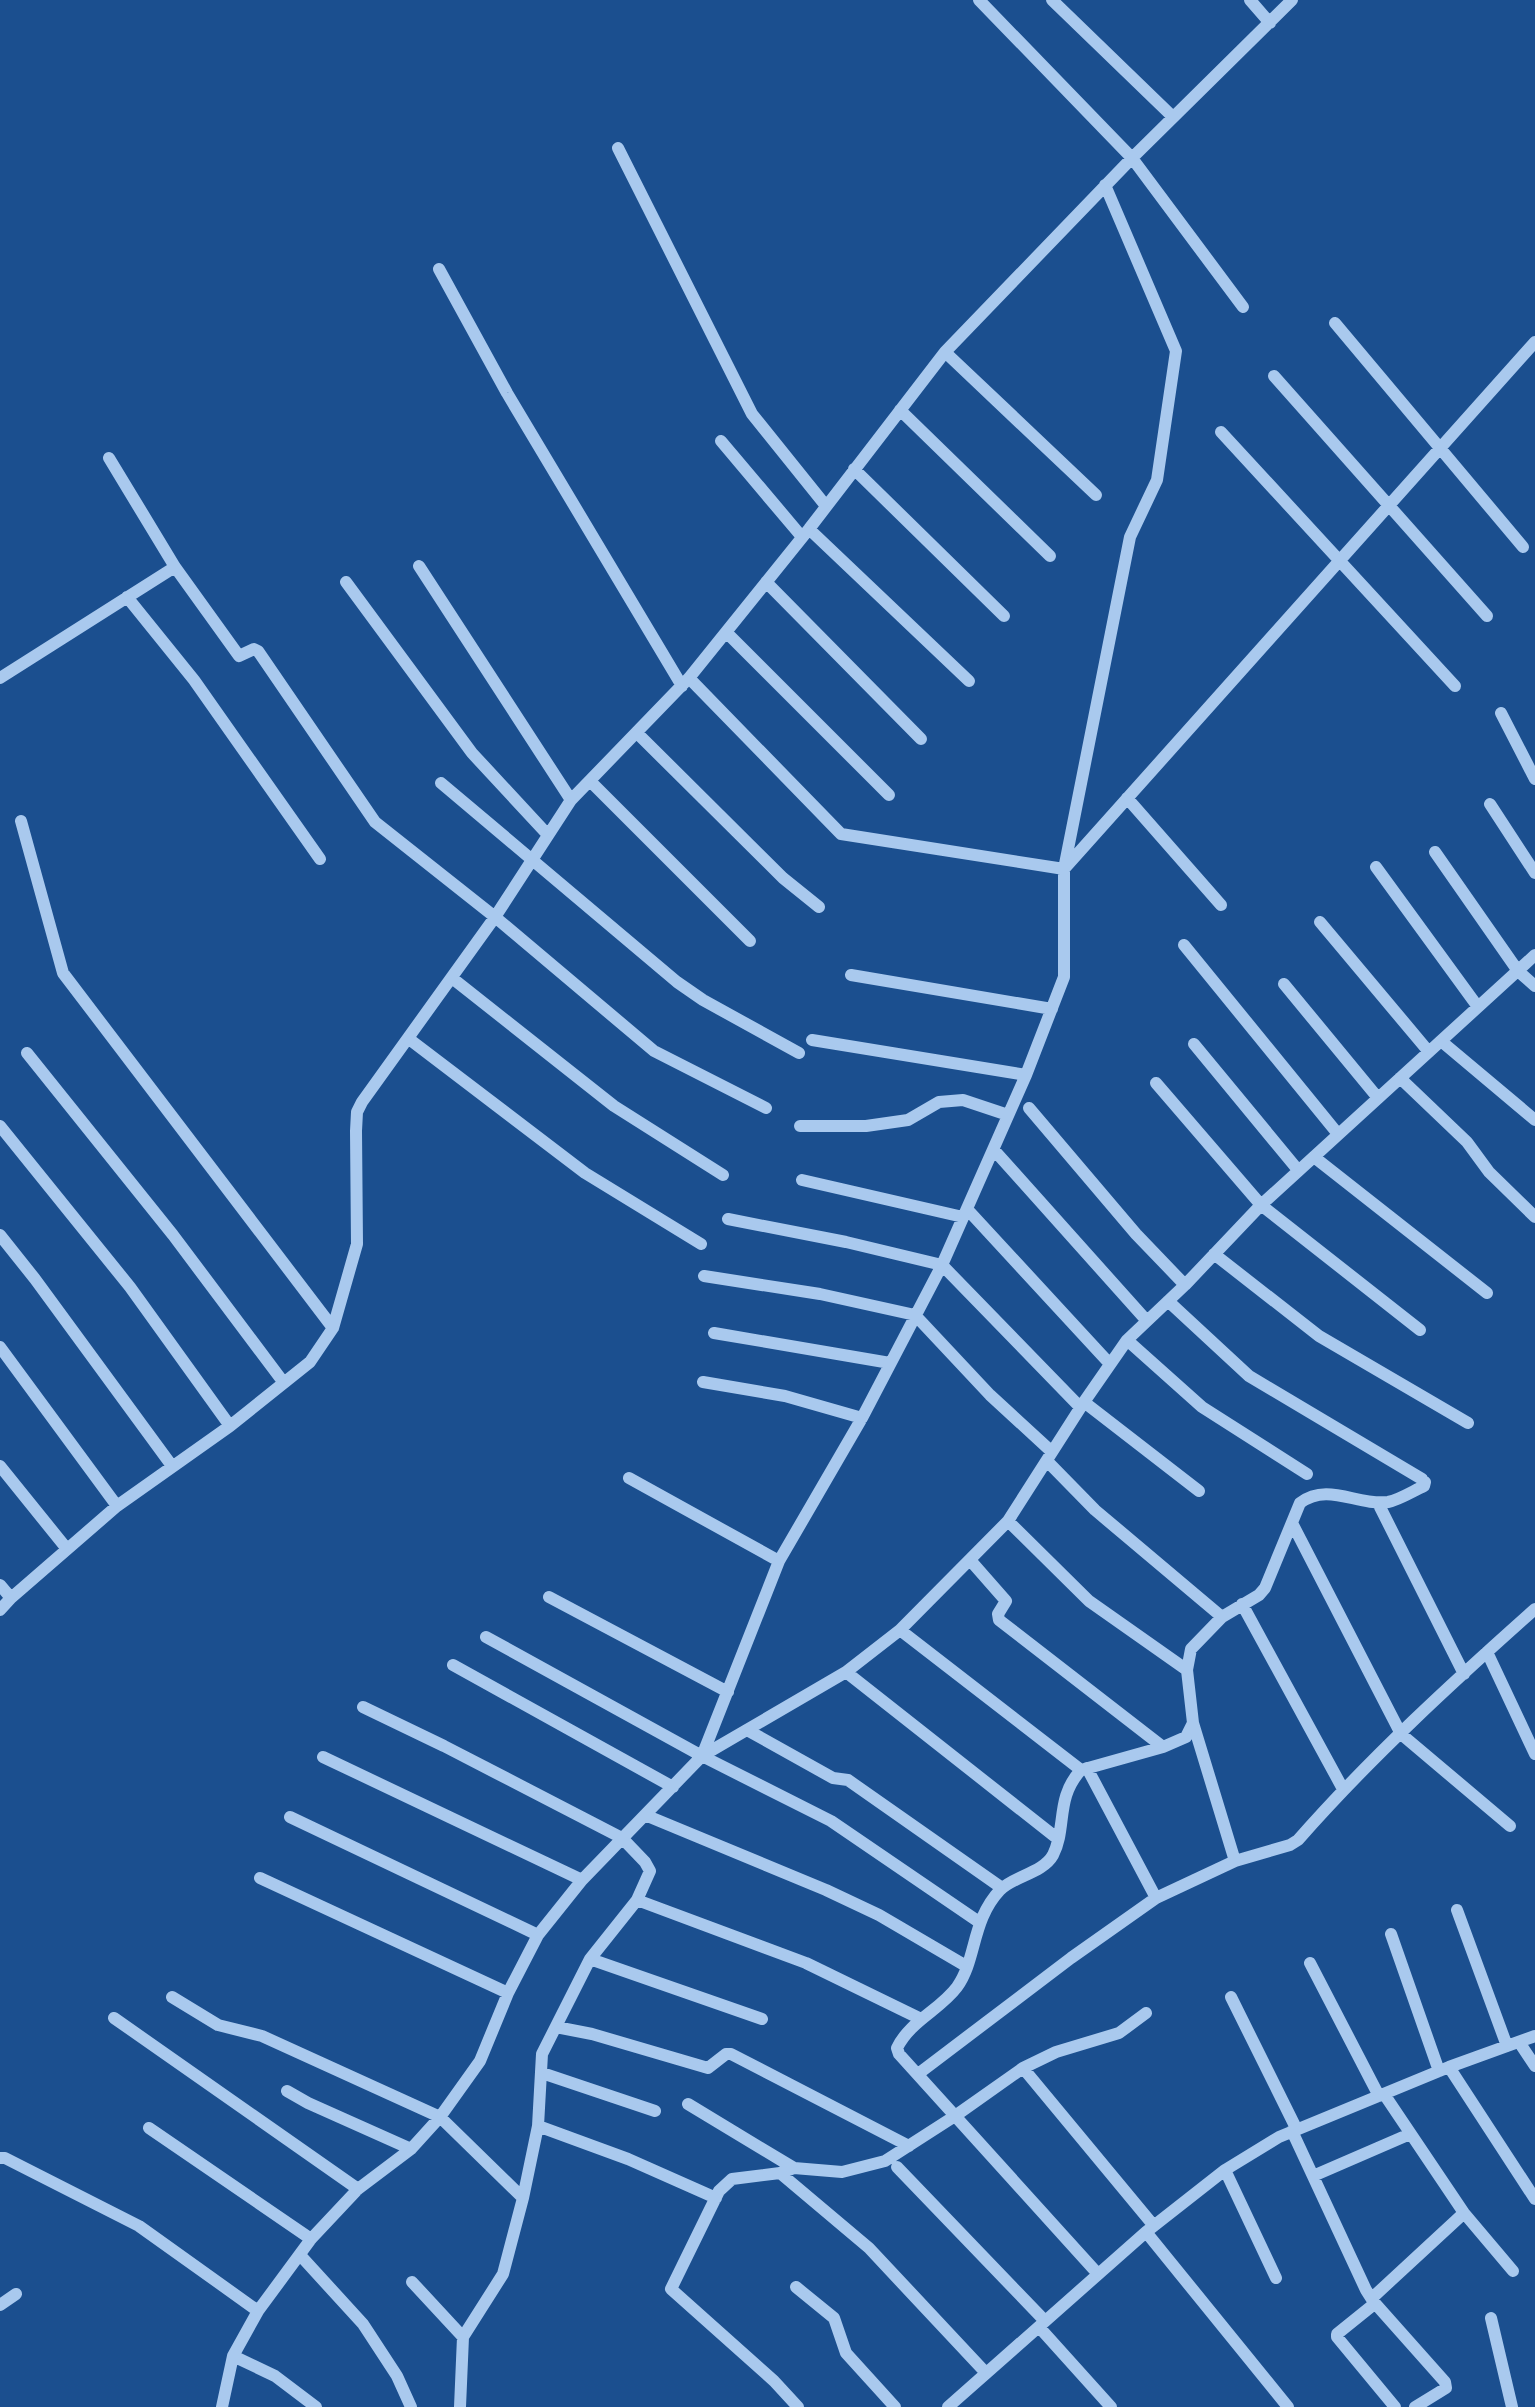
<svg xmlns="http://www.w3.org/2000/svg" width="1535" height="2407" viewBox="0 0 1535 2407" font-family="Signika,sans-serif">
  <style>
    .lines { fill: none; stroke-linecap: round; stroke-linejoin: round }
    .minor { stroke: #a9c9ee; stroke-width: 12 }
  </style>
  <rect width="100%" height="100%" fill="#1b4f8f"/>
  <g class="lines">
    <!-- minor -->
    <path class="minor" d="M979,0L1132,158L1243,307
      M1052,0L1173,117
      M1250,0L1270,23
      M618,148L752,414L826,506
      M439,269L507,393L682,686
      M1335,323L1523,547
      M945,352L1096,495
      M1274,376L1487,616
      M900,410L1050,556
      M1221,432L1455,686
      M721,441L802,537
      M109,458L175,567L239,656L254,649L258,651L375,822L495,917L654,1051L766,1108
      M854,469L1004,616
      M809,529L969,681
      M419,566L571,800
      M346,582L472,753L548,835
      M766,582L921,739
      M127,597L194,680L320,859
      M726,632L889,795
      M0,678L175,567
      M689,678L841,834L1064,869L1535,342
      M1501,713L1535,779
      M637,733L783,878L819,907
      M590,781L750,941
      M441,783L677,982L703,1000L799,1053
      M1127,798L1221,905
      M1490,804L1535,873
      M21,821L63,973L333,1328
      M1435,852L1518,971L1535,986
      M1376,867L1478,1007
      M1320,922L1429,1052
      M1184,945L1338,1134
      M851,975L1052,1009
      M452,978L614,1106L723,1175
      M1284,984L1378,1098
      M409,1039L585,1173L701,1244
      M812,1040L1026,1075
      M1441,1041L1535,1120
      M1194,1044L1298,1170
      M27,1053L173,1235L284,1383
      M1400,1078L1467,1142L1489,1172L1535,1217
      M1156,1083L1261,1205L1420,1330
      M1029,1108L1136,1234L1185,1285
      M0,1126L130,1287L230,1426
      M800,1126H866L908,1120L939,1102L963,1100L1008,1115
      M994,1150L1147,1321
      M1314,1157L1487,1293
      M802,1180L963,1217
      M967,1209L1110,1364
      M728,1219L846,1242L942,1265L1080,1407
      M0,1235L35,1279L172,1466
      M1214,1254L1319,1336L1468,1423
      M704,1276L820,1294L915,1315L990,1395L1052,1452
      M1168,1301L1249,1376L1422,1479
      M714,1333L890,1363
      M1127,1340L1202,1407L1307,1474
      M0,1347L117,1506
      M703,1382L785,1396L862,1418
      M1084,1402L1199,1491
      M1047,1461L1095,1510L1222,1617
      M0,1466L67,1549
      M629,1478L779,1561
      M1380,1507L1464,1674
      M1008,1521L1089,1601L1187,1670
      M1292,1523L1401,1734L1510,1826
      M970,1560L1006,1601L998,1614L999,1620L1163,1747
      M0,1585L11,1598
      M549,1597L728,1692
      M1242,1604L1343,1789
      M0,1610L11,1598L117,1506L230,1426L310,1362L333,1328L357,1244L356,1131L357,1112L362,1102L495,917L571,800L689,678L809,529L945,352L1132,158L1292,0
      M900,1630L1081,1770
      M486,1637L702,1756L831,1821L979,1922
      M1487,1652L1535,1754
      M453,1665L673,1787
      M846,1672L1058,1839
      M363,1707L444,1746L622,1838L645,1862L650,1871L637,1900L590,1959L542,2054L538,2126L523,2198L503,2274L463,2337L460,2407
      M1193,1723L1235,1861
      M747,1730L833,1778L848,1780L1002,1888
      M702,1756L779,1561L862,1418L942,1265L1026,1075L1064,977V869L1130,537L1157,480L1176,351L1105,185
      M323,1757L582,1880
      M1087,1768L1156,1898
      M645,1815L826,1890L879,1915L966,1966
      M290,1817L538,1935
      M260,1878L508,1993
      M637,1900L806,1963L921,2019
      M1457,1910L1507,2046
      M1391,1934L1439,2071
      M590,1959L762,2019
      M1310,1963L1379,2096
      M172,1997L218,2025L262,2036L440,2117L523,2198
      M1231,1997L1297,2130
      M114,2018L358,2189
      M556,2027L592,2034L708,2068L726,2054H731L909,2146
      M1519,2042L1535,2066
      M1449,2067L1535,2199
      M1023,2068L1154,2226
      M542,2073L655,2111
      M918,2074L1071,1958L1156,1898L1235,1861L1290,1845L1298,1840C1370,1758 1453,1682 1535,1609
      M287,2091L308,2103L411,2149
      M1384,2094L1464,2213L1513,2271
      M688,2104L794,2168
      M538,2126L628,2159L716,2198
      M149,2128L311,2239
      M1292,2131L1366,2290L1373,2301L1445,2382L1446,2388L1415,2407
      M0,2158H5L139,2226L258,2311
      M897,2167L1045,2321
      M1225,2170L1276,2278
      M780,2173L869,2248L986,2373
      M1313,2176L1410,2134
      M1146,2232L1288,2407
      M300,2255L363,2324L397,2376L411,2407
      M1098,2274L899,2054L897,2048C910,2021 940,2010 957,1987C977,1959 971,1921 1000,1890C1014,1876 1043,1873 1053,1855C1067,1828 1055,1798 1081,1770L1163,1747L1186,1737L1193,1723L1187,1670L1191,1649L1222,1617L1259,1595L1265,1588L1300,1503C1328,1482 1357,1506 1388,1502C1399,1500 1413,1491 1424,1486L1425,1482
      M412,2282L463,2337
      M796,2287L834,2318L846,2353L895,2407
      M1372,2298L1464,2213
      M1373,2301V2305L1337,2334V2337L1395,2407
      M0,2305L16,2294
      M1491,2318L1512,2407
      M1039,2327L1111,2407
      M233,2356L275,2376L316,2407
      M222,2407L233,2356L258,2311L311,2239L358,2189L411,2149L440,2117L480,2061L508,1993L538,1935L582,1880L702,1756L846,1672L900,1630L1008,1521L1084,1402L1127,1340L1185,1285L1261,1205L1535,955
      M798,2407L774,2381L671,2289L719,2191L732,2179L780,2173L794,2168L842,2172L885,2161L955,2116L1023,2068L1056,2052L1119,2033L1146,2013
      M948,2407L1146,2232L1225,2170L1279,2137L1449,2067L1535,2036"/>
  </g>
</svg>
